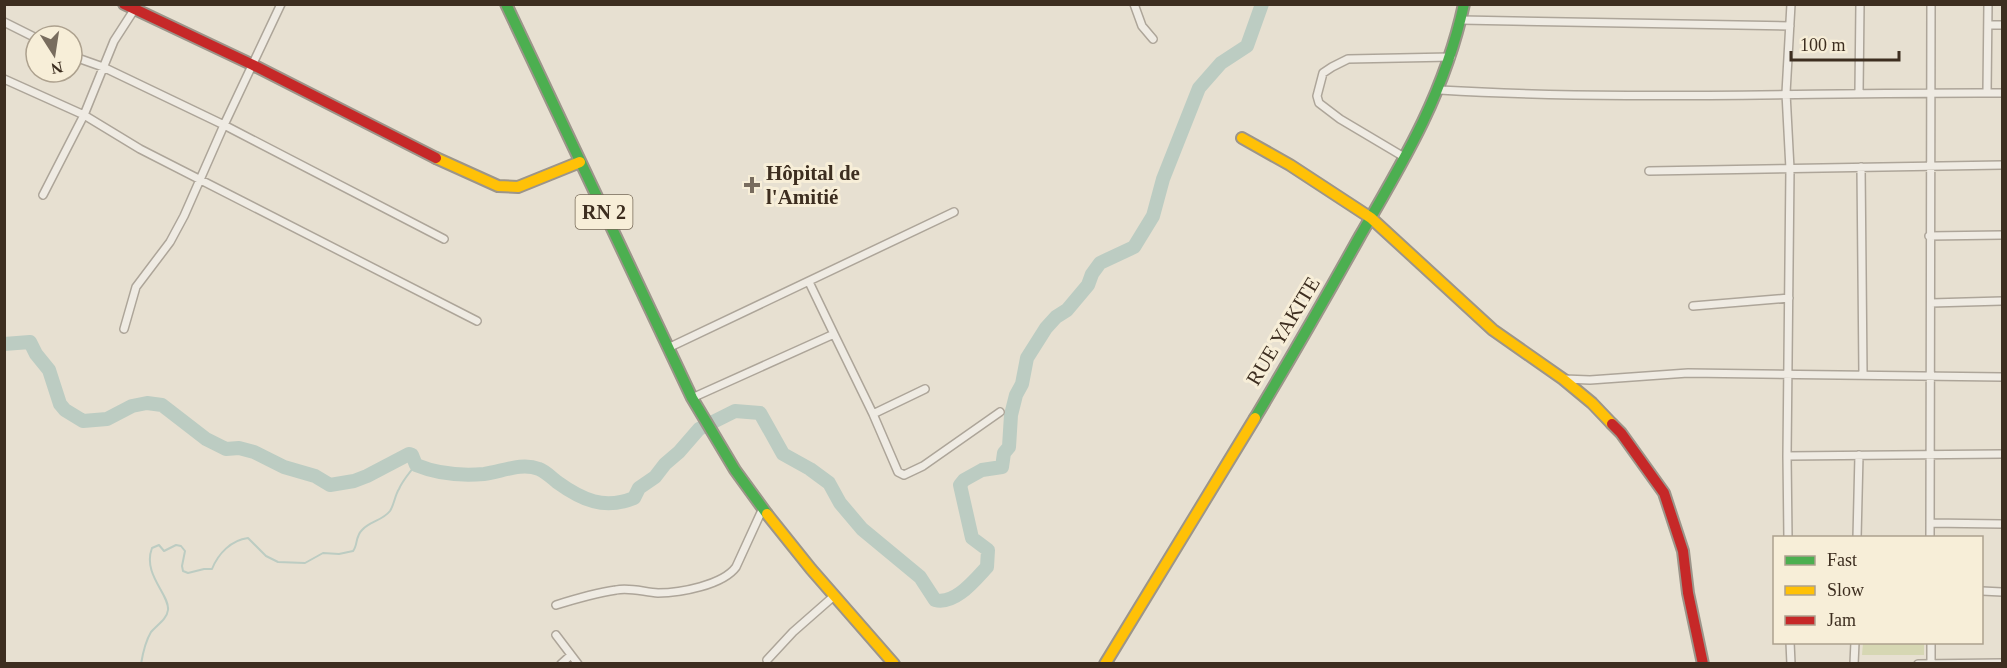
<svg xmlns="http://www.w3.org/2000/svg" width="2007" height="668" viewBox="0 0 2007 668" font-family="'Times New Roman',serif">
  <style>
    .green { fill: #d6d7b3 }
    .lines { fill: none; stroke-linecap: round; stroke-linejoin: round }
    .stream { stroke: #bcccc2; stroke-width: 2 }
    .river { stroke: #bcccc2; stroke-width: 14 }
    .street-casing { stroke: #ada599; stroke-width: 10 }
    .fast-casing { stroke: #9c958a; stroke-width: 14 }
    .slow-casing { stroke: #9c958a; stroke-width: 14 }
    .jam-casing { stroke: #9c958a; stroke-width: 14 }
    .street { stroke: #efebe3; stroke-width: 7 }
    .fast { stroke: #4caf50; stroke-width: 10 }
    .slow { stroke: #ffc107; stroke-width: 10 }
    .jam { stroke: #c62828; stroke-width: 10 }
    .poi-dot { fill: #786c5e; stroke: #f7eed8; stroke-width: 2 }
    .labels { text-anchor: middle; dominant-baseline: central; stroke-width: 6; stroke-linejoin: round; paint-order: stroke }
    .shield { fill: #f7eed8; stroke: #756857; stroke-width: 1.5 }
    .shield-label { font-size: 20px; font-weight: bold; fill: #3d2e20 }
    .poi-label { font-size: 21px; font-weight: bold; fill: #3d2e20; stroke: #f7eed8; text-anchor: start }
    .street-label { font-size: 21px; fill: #3d2e20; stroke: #f7eed8 }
  </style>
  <rect width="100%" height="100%" fill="#e7e0d1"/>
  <!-- green -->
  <path class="green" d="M1863,643H1924V655H1862Z"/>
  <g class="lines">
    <!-- stream -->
    <path class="stream" d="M141,664C143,652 145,642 151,632C157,625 167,619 168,610C170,595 142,574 152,548L159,545L164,551L176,545L181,546L185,551L182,566L183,571L188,573L204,569H212C218,554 231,540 248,538L266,556L278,562L305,563L323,553L339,554L353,551C358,545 355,537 362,530C370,521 382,521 390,511C394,505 395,495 399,489C402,482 411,470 416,465"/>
    <!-- river -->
    <path class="river" d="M4,344L30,342L36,354L49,370L60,404L65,410L83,421L107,419L132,406L147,403L162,405L206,439L226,449L239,448L254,452L284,467L315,476L330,485L354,481L367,476L409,454L412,455L416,465C438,474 461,476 484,474C501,472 521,462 539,469C545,471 552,478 557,482C582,500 604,510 634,498L639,488L655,477L665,464L679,452L699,429L735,411L760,413L783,454L810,469L829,483L840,503L862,529L920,577L935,600C955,605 974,581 987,567L988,550L972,538L960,485L964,480L982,470L1002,467L1004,453L1009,447L1011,415L1016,395L1022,384L1027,358L1046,328L1056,317L1067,310L1088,285L1092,274L1100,263L1134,247L1153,216L1163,179L1199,88L1221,63L1247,46L1262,4"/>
    <!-- street casing -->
    <g class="street-casing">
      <path id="street" d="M1134,4L1142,26L1153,39
        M1461,20L1790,26
        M4,22L36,38
        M1988,25H2002
        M72,56L103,67L224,125L444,239
        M4,79L84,115L140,149L477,321
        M1440,90C1627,101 1815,92 2002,93
        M1859,92L1860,4
        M1987,92L1988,4
        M1404,157L1340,119L1319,103L1317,96L1323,73L1332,67L1348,59L1451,57
        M1861,167L1863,374
        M1649,171L2002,165
        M43,195L84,115L114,41L134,10
        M1929,236L2002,235
        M809,282L834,334
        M1931,303L2002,301
        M1693,306L1789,298
        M124,329L136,287L170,242L184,216L224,125L281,4
        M668,348L954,212
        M1564,379L1590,380L1688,373L2002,377
        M692,398L834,334L873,414L898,472L904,475L923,466L1000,412
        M873,414L925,389
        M1787,456L2002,454
        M1930,523L2002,524
        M1788,538L1787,456L1790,169L1786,93L1791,4
        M1857,538L1859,455
        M1930,538L1931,4
        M1982,591L2002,592
        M556,605C575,599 596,593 616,590C629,587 644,592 658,593C680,593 723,585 736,567L763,508
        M556,635L578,664
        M1790,642L1791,664
        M1931,642V663
        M767,660L793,632L834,596
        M561,664L571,655
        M1854,664L1855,642
        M1918,664L2002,663"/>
    </g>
    <!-- fast casing -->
    <g class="fast-casing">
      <path id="fast" d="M506,4L692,398L735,470L767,514
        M1255,418C1291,358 1326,297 1360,236C1405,159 1445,92 1464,4"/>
    </g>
    <!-- slow casing -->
    <g class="slow-casing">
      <path id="slow" d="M1242,138L1290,165L1371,218L1493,330L1563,379L1592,403L1612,424
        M436,158L498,186L518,187L580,162
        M767,514L811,569L894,664
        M1105,664L1255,418"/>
    </g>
    <!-- jam casing -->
    <g class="jam-casing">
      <path id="jam" d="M124,4L253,65L436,158
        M1612,424L1621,433L1664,493L1683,551L1688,593L1703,664"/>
    </g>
    <!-- street -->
    <use href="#street" class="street"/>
    <!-- fast -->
    <use href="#fast" class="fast"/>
    <!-- slow -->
    <use href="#slow" class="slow"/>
    <!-- jam -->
    <use href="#jam" class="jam"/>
  </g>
  <!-- markers -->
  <path class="poi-dot" d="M749 176h6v6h6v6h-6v6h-6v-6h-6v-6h6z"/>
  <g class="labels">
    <!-- shield labels -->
    <rect class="shield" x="575.5" y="195" width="57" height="34" rx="4.5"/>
    <g class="shield-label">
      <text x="604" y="212">RN 2</text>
    </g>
    <!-- poi labels -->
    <g class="poi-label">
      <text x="766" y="173">Hôpital de<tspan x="766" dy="24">l'Amitié</tspan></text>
    </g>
    <!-- street labels -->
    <g class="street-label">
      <text transform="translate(1283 331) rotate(-59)">RUE YAKITE</text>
    </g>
  </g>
  <!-- border -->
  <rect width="2007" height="668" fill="none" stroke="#3d2e20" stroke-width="12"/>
  <!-- legend -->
  <rect x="1773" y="536" width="210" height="108" fill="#f7eed8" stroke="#ada18e" stroke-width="1.5"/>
  <rect x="1785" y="556" width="30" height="9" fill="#4caf50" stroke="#ada18e" stroke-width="1.5"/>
  <text x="1827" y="566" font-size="18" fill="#3d2e20">Fast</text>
  <rect x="1785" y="586" width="30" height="9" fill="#ffc107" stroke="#ada18e" stroke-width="1.5"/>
  <text x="1827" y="596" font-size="18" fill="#3d2e20">Slow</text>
  <rect x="1785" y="616" width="30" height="9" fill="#c62828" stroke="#ada18e" stroke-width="1.5"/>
  <text x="1827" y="626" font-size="18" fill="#3d2e20">Jam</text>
  <!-- north arrow -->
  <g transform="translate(54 54) rotate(168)"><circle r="28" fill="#f7eed8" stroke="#ada18e" stroke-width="1.5"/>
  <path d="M0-4.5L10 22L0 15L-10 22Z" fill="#786c5e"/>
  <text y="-9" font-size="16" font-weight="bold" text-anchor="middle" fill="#3d2e20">N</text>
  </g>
  <!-- scale -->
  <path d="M1791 51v9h108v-9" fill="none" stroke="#3d2e20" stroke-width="3"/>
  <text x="1800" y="51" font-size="18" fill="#3d2e20" stroke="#f7eed8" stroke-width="4.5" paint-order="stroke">100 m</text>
</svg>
